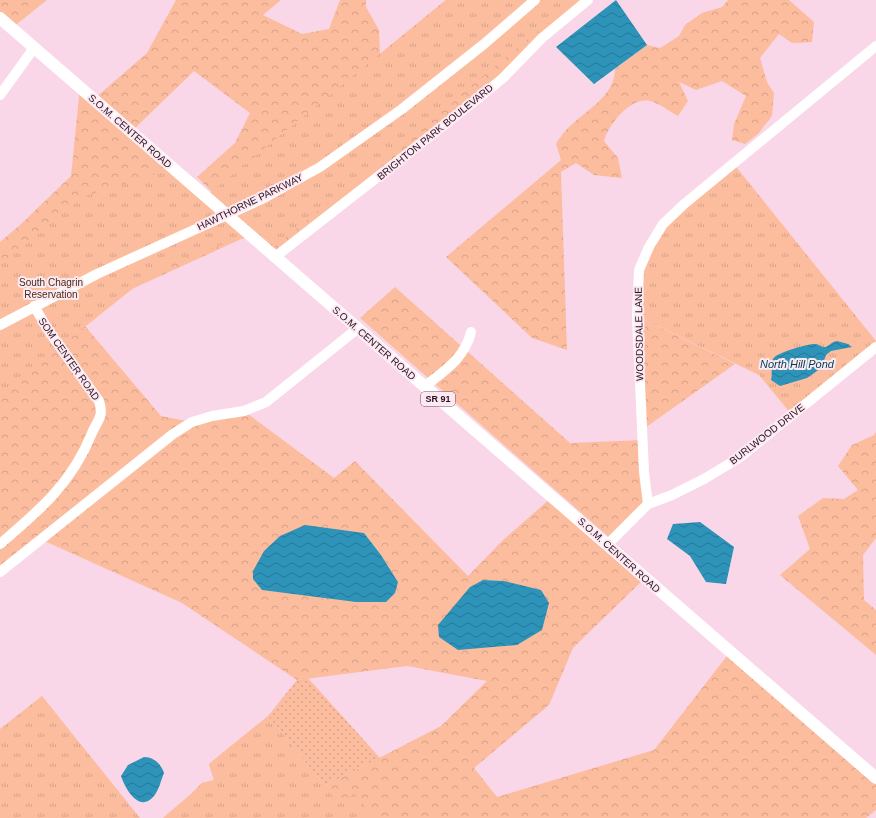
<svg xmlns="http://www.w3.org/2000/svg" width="876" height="818" viewBox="0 0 876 818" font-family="Arial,sans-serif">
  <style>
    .grass { fill: url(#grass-dots) }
    .forest { fill: url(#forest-crowns); fill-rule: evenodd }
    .park { fill: url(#park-tufts) }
    .water { fill: url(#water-waves) }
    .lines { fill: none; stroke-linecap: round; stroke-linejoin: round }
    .minor { stroke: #fff; stroke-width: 10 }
    .major { stroke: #fff; stroke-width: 12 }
    .labels { text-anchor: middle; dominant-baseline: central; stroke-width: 4; stroke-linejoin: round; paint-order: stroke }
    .shield { fill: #fbeaf2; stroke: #6c5160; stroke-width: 1 }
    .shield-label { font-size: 9px; font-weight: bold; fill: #2e1021 }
    .street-label { font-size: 10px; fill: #2e1021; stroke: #fbeaf2 }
    .park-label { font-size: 10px; fill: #4e2814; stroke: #fbeaf2 }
    .water-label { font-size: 11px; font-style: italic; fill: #003c50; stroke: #fbeaf2 }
  </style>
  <defs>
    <pattern id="grass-dots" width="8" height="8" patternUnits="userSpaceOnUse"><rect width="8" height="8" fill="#fcbd9e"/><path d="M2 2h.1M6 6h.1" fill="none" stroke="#d8a188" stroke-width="1.8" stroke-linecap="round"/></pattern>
    <pattern id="forest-crowns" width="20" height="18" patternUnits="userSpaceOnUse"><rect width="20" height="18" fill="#fcbd9e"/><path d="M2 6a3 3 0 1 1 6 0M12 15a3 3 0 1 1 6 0" fill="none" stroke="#d8a188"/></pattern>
    <pattern id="park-tufts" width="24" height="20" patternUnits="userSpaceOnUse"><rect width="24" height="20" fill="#fcbd9e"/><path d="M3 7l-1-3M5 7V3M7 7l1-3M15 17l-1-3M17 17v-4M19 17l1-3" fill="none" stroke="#d8a188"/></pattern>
    <pattern id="water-waves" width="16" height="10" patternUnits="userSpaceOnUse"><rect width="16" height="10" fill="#2d93b9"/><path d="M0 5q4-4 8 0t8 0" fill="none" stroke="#277796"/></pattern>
  </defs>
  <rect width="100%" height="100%" fill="#f9d7e8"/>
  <!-- grass -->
  <path class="grass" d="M308,678L380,758L325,786L268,716L297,680Z"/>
  <!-- forest -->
  <path class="forest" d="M0,0H47L12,28L0,18Z
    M176,0H281L263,15L302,34L329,29L340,0H366V7L379,30L380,54L446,0H588L503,78L275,257L250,235L132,289L85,326L161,416L192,422L244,411L334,478L355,461L468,576L502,541L552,497L645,578L573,648L549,705L474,768L497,797L654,750L730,652L876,778V810L866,818H163L190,795L202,783L214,780L209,764L268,716L325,786L441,726L487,681L407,666L297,680L182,603L40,539L0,567V242L20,225L71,176L80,87L94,99L147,53ZM194,71L250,113L235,143L197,177L212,192L205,197L131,132ZM341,531L364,533L381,555L398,582ZM483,580L504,581L470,587Z
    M728,0H789L814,22L812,42L792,43L779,34L760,58L767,82L774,93L772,116L758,134L745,144L732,140L734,124L746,96L722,81L696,90L679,82L688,101L678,116C670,112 659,103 650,101C630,97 609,124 604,141L618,158L622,178L594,175L576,163L561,172L567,350L532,338L446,257L561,160L556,144C559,139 563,133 567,129C584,111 615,97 615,69L647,45L660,48L679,36L685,25L702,13L722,7Z
    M395,287L570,443L643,440L648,504L612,540L360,318Z
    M637,316L735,364L642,430Z
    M876,432V538L863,555L864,600L876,610V655L780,575L810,549L798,516L823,498L844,499L858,490L838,466L852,445L874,435Z"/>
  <!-- park -->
  <path class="park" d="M446,0H576L269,251L251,235L162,265L0,395V264L82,197L174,168L206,196Z
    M733,163L876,341V347L792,415L759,375L637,316L639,270L663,224Z
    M42,696L140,818H0V729Z
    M268,716L336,800L350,797L354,793L374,818H163L190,795L202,783L214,780L209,764Z"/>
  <!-- water -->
  <path class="water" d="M616,0L647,45L594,84L556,47Z
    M837,341L848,344L852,347L831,351L826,355L822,366L817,371L807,378L780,386L771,380C773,373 770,365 773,359C777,352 808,344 815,344C818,344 821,347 824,347C827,348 831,342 837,341Z
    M700,522L734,547L726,584L706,582L690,556L667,539L673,524Z
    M305,525L364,533L381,555L398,582L395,593L386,602H356L262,590L253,579V571L264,551L280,536Z
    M483,580L504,581L541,590L549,603L542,630L517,645L458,650L439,637L438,625L470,587Z
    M144,757C154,757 161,764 164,773C161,780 159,790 154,796C139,814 125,788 121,776L128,765Z"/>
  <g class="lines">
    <!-- minor -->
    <path class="minor" d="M0,95L34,48
      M275,257L480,97L503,78L542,38L588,0
      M0,325L97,274L264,198L320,167L402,109L484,44L535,0
      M424,387C444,371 465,358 471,332
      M648,504L672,495L704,479L739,458L876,347
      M0,544C40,510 72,483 92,433C98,419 104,417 99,401L50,333L34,306
      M608,544L648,504L644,472L637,316L639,270L649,247L663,224L683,205L876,46
      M0,572L173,434L192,422L212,416L244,411L266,402L357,329"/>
    <!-- major -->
    <path class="major" d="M0,18L876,778"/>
  </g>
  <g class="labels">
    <!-- shield labels -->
    <rect class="shield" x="421" y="392" width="34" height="14" rx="3"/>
    <g class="shield-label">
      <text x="438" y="399">SR 91</text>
    </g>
    <!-- street labels -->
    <g class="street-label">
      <text transform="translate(130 131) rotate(41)">S.O.M. CENTER ROAD</text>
      <text transform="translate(435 132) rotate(-39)">BRIGHTON PARK BOULEVARD</text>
      <text transform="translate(250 202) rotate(-26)">HAWTHORNE PARKWAY</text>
      <text transform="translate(639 334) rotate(-91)">WOODSDALE LANE</text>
      <text transform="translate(374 343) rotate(41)">S.O.M. CENTER ROAD</text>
      <text transform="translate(69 359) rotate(55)">SOM CENTER ROAD</text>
      <text transform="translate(767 434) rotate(-38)">BURLWOOD DRIVE</text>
      <text transform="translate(619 555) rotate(42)">S.O.M. CENTER ROAD</text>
    </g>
    <!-- park labels -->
    <g class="park-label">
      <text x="51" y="282">South Chagrin<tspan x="51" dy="12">Reservation</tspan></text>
    </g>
    <!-- water labels -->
    <g class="water-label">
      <text x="797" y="364">North Hill Pond</text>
    </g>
  </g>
</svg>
